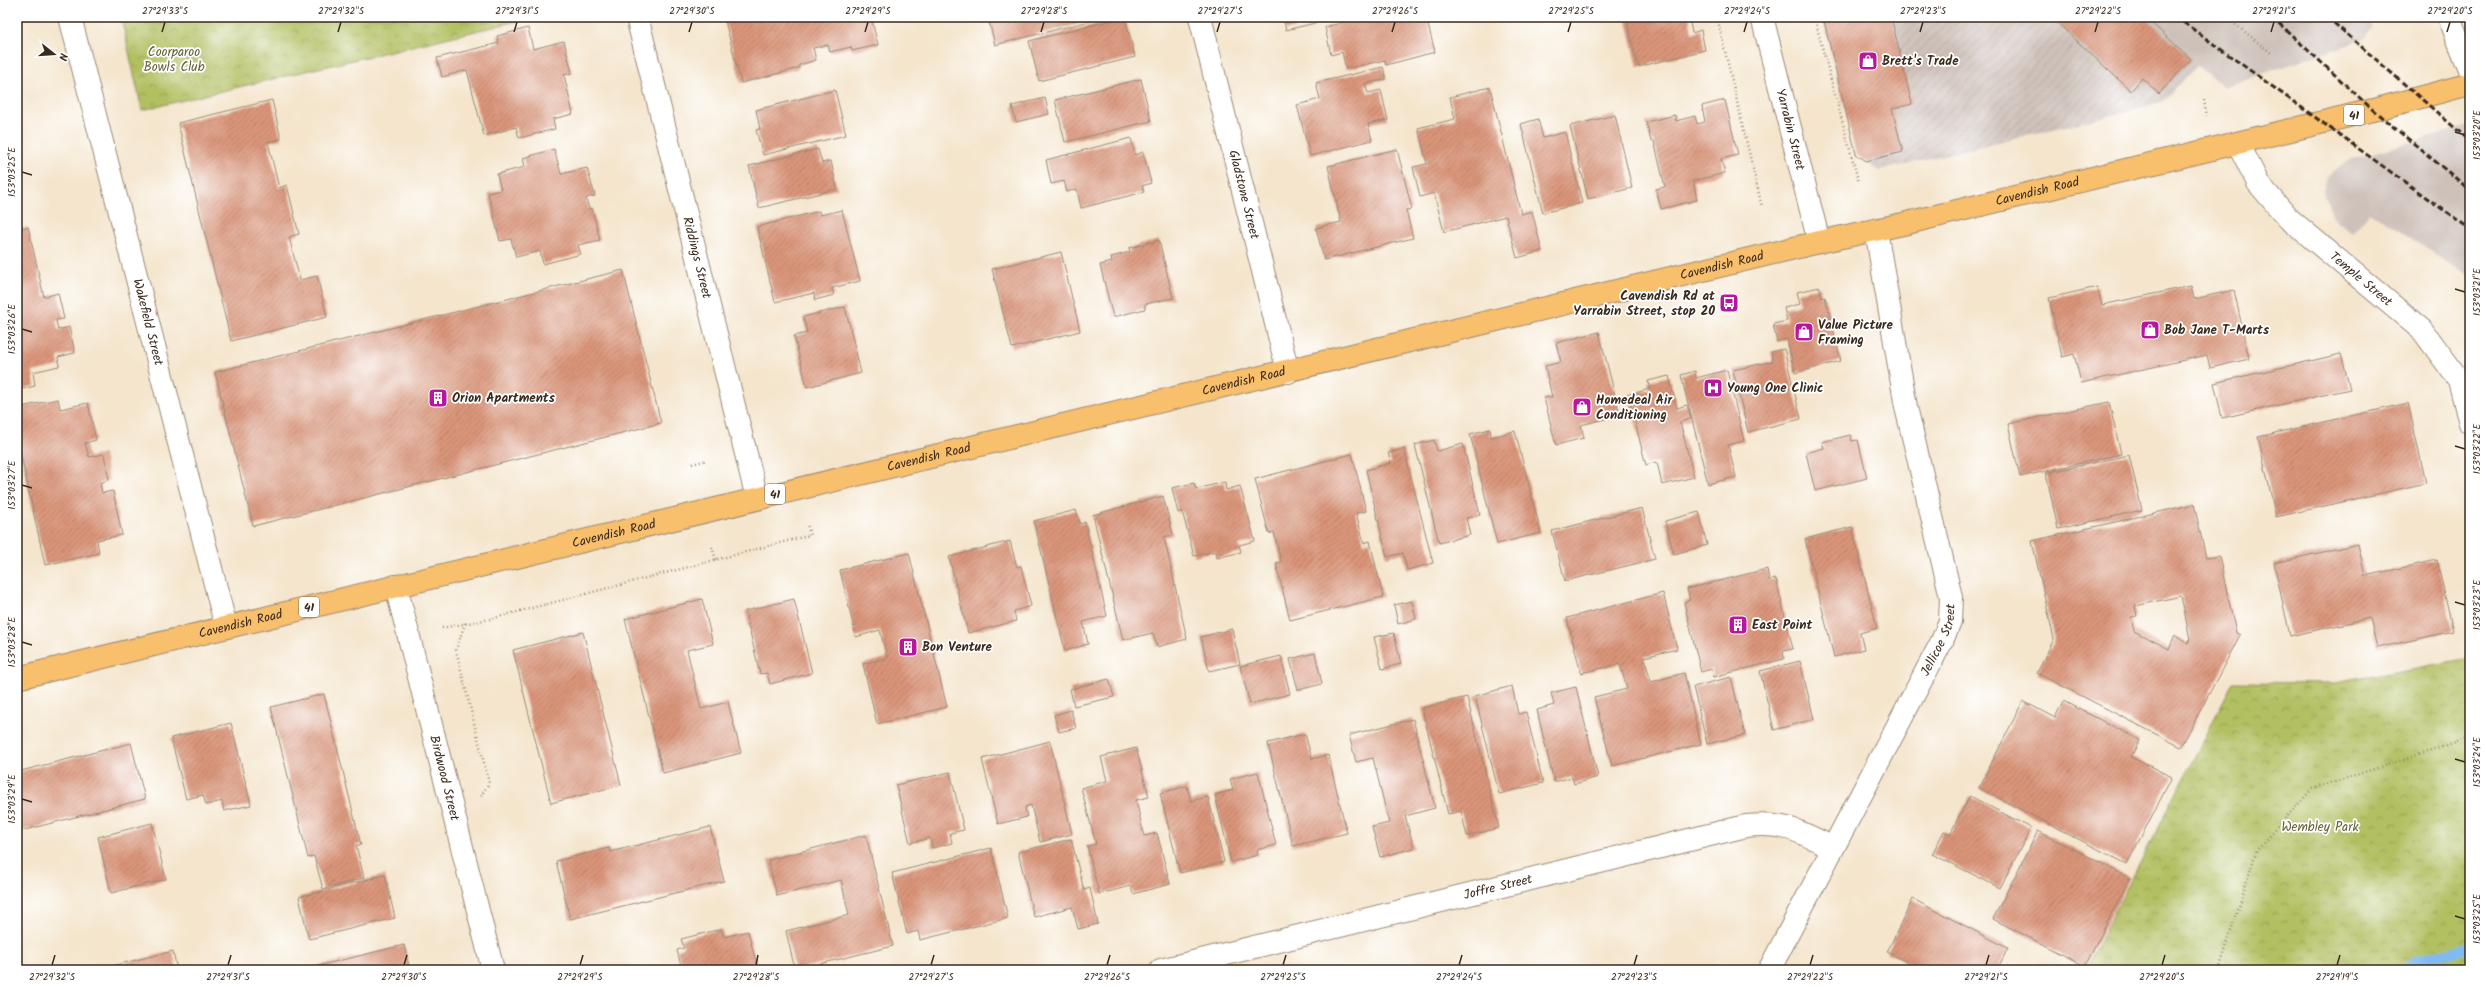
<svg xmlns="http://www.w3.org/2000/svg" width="2487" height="987" viewBox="0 0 2487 987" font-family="Kalam,sans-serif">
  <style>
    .industrial { fill: url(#industrial-furrows) }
    .railway { fill: #cec1ba }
    .park { fill: url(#park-crowns); stroke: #767540 }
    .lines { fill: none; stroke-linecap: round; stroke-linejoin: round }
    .stream { stroke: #7fbbf1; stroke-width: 11 }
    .building { fill: url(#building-hatch); fill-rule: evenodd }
    .minor-casing { stroke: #988875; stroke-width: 24 }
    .major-casing { stroke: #988875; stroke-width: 24 }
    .path { stroke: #988875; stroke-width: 2.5; stroke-dasharray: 1 3; stroke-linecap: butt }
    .minor { stroke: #fff; stroke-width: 22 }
    .major { stroke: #f8bf6c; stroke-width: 22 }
    .rail { stroke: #3b2a1e; stroke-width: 3; stroke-dasharray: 6 3; stroke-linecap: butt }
    .ticks { fill: none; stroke: #3b2a1e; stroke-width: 1.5 }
    .labels { text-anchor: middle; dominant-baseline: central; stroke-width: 3.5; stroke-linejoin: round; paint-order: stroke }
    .shield { fill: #fff; stroke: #766a62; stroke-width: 1 }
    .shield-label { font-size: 12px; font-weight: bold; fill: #3b2a1e }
    .park-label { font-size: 13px; fill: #655e36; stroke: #fff }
    .poi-label { font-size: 13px; font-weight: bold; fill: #3b2a1e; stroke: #fff; text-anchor: start }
    .street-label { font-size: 13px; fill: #3b2a1e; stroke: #fff }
    .neatline { fill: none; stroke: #3b2a1e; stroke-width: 1.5 }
    .ticks-label { font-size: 10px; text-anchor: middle; fill: #3b2a1e }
  </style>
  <defs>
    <pattern id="industrial-furrows" width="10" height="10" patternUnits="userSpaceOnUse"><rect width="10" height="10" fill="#cec1ba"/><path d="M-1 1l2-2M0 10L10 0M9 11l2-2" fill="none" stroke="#b2a69f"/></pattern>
    <pattern id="park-crowns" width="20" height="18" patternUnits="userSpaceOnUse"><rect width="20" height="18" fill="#b2c062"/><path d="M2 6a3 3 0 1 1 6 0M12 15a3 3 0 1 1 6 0" fill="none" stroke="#929c50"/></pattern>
    <pattern id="building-hatch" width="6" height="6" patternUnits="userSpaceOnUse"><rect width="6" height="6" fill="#da957a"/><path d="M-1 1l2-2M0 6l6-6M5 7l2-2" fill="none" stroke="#b27a63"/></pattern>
  </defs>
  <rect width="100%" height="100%" fill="#fff"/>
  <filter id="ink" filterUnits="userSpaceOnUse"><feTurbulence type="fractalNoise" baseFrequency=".025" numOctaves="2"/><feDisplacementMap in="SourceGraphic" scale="8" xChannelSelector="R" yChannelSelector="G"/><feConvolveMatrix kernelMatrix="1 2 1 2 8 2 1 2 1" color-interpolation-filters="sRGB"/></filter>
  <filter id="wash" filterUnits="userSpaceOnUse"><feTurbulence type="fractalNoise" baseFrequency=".012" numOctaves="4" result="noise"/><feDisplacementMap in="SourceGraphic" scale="16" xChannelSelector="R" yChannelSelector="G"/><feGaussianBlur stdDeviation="0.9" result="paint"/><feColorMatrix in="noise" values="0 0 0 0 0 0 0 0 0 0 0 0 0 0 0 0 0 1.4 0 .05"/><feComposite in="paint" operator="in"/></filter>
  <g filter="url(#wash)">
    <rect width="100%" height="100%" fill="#f4e5cc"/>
    <!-- industrial -->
    <path class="industrial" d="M1822,17H2145L2197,66L2161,103L1878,171L1856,154Z"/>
    <!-- railway -->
    <path class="railway" d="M2145,17H2363L2373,27L2365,39L2224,87L2197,66Z
      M2470,125V277L2370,211L2352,233L2333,217L2323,190L2328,175L2352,159Z"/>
    <!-- park -->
    <path class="park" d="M121,17H535L142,110Z
      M2470,658V970H2085L2233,682L2336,683Z"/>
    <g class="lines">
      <!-- stream -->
      <path class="stream" d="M2404,970L2416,961L2470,947"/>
    </g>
    <g id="blocks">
      <!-- building -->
      <path class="building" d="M724,17H871L878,45L852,51L851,47L830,52L828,45L813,48L816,60L799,65V68L741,83Z
        M988,17H1102V18L995,45Z
        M1125,17L1135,57L1039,81L1029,41Z
        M1283,17H1336V18L1286,30Z
        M1364,17H1426L1435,52L1386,65L1385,60L1346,69L1342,52L1331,55L1325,27Z
        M1644,17H1689L1692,33L1701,30L1705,50L1638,67L1627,21Z
        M1823,17H1891L1912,104L1892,109L1903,152L1866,161L1856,154Z
        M2051,17H2145L2191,59L2159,94L2142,78L2131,91Z
        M528,28L533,49L564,41L572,73L564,75L573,114L553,119L555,129L519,138L516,127L484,136L467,70L442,77L437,58L499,43L497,36Z
        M1383,67L1386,79L1365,84L1368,93L1381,90L1388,120L1368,124L1372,140L1310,156L1297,105L1320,99L1316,83Z
        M1141,79L1151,121L1065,142L1055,100Z
        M1490,87L1521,214L1532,211L1542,251L1517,258L1506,216L1444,232L1434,193L1420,197L1413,167L1427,164L1418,128L1455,119L1450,97Z
        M835,90L846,135L763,155L756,130L760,129L756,110Z
        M1045,98L1049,114L1016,122L1012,106Z
        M272,100L281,139L268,142L279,188L287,185L299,234L289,237L300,280L317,276L327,317L231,341L178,123Z
        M1725,100L1738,155L1721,159L1725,173L1693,181L1697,200L1661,209L1656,189L1665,187L1654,141H1651L1646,122L1675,115L1676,121L1695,116L1697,124L1705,122L1702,106Z
        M1615,115L1632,188L1588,199L1570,126Z
        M1538,119L1543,138L1565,132L1582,203L1543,213L1521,124Z
        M1131,138L1135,155L1143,152L1151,183L1142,186L1144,192L1081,208L1077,189L1067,192L1064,181L1051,184L1046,160Z
        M554,149L561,174L587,168L595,196L586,198L589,209L592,208L600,240L578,245L581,254L543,264L540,251L516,257L511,239L500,241L488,193L501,190L497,174L525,167L523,158Z
        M818,149L822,163L831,161L837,189L759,208L749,166Z
        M1397,149L1412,209L1406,210L1413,238L1324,260L1316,228L1341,222L1328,166Z
        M842,210L860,281L832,288L834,295L815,300L814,293L775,302L757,227L819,211L820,215Z
        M28,227L44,297L58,293L64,319L56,320L58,330L69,327L75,353L58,357L59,366L33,372L35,386L17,390V229Z
        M1159,240L1173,298L1145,304V309L1113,317L1100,265L1112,262L1111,257L1130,252L1129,248Z
        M1061,252L1080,331L1012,348L992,269Z
        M623,270L661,423L253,526L215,372Z
        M2191,286L2194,299L2234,290L2249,359L2210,368L2207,355L2081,383L2074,354L2062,357L2049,298L2097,287L2102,305Z
        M1820,287L1822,298L1825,297L1841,361L1795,373L1787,339L1777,342L1773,324L1787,321L1784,308L1800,304L1797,292Z
        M845,307L861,373L807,387L794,336L807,333L803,317Z
        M1599,332L1620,415L1581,425L1584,438L1556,445L1544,398L1552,397L1545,366L1561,362L1556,343Z
        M1784,349L1801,419L1748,432L1733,370L1773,361L1771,352Z
        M2341,354L2350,389L2222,418L2214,383Z
        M1727,370L1744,441L1728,445L1736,477L1708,484L1681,375L1695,371L1696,378Z
        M1669,376L1677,408L1687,405L1691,419L1680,422L1694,477L1662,485L1657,462L1646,465L1628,395L1650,389L1648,381Z
        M58,399L60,409L88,403L96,440L85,443L89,457L104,454L109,480L100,483L102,493L113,491L122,535L97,540L99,553L45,565L17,437V408Z
        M2109,402L2121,454L2020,477L2008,424Z
        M2408,403L2426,483L2276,517L2258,437Z
        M1490,429L1491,437L1515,431L1541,533L1497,544L1470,434Z
        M1850,435L1852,441L1858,440L1867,478L1815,491L1806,453L1824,448L1822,442Z
        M1434,440L1437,451L1463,444L1480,515L1466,518L1470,535L1439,543L1415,445Z
        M1404,449L1433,563L1407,570L1403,553L1387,557L1366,470L1391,463L1388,453Z
        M1352,454L1366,511L1356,513L1364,543L1370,541L1383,597L1290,620L1276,563L1281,562L1274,532L1269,534L1255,479Z
        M2129,455L2142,510L2058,529L2046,473Z
        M1225,482L1226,490L1240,486L1255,541L1239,545L1241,552L1217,558L1216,551L1194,556L1182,511L1178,513L1172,488L1194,483L1196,489Z
        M1163,496L1173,535L1164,537L1187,639L1157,647L1153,633L1123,640L1093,515Z
        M2194,504L2206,558L2219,556L2236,633L2240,635L2181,747L2037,673L2054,639L2032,541ZM2181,596L2190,639L2188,643L2175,636L2169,649L2134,631L2131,617L2137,616L2135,606Z
        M1642,508L1655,559L1565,581L1552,531Z
        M1076,510L1080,524L1085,522L1107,616L1083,622L1088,644L1065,651L1034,521Z
        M1699,512L1707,545L1674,554L1665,521Z
        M1852,527L1877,628L1860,633L1864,649L1834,657L1805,539Z
        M1010,541L1017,567L1021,566L1031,606L1014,611L1016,621L968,633L949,557Z
        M2358,544L2365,576L2437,560L2453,631L2377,648L2370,618L2290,636L2274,563Z
        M909,553L947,707L877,724L863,664L887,658L880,630L856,637L840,570Z
        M1767,569L1769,580L1776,579L1793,649L1783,651L1784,659L1713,677L1712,669L1701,672L1684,602L1690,600L1687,589Z
        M1663,593L1677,649L1644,657L1651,682L1684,673L1701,744L1612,766L1594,697L1627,689L1620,664L1581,673L1567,618Z
        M702,599L713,644L687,650L701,709L728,702L741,753L663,773L625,619Z
        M794,599L812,673L770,684L767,673L760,674L745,611Z
        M1412,601L1416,619L1398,624L1394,605Z
        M1232,629L1240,664L1209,671L1201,637Z
        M583,632L621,785L551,803L513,650Z
        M1394,633L1401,664L1382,669L1374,637Z
        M1315,653L1322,684L1298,690L1290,659Z
        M1281,656L1290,694L1250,704L1240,666Z
        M1800,661L1814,719L1774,730L1760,671Z
        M1731,677L1745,735L1707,744L1693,687Z
        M1109,679L1114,697L1074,706L1070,689Z
        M1512,686L1518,714L1526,712L1543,783L1499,794L1475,696Z
        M1576,687L1598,777L1574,784L1572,777L1554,782L1537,710L1554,705L1551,693Z
        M324,694L361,845H356L364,878L323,889L314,856L308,858L271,707Z
        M1467,697L1499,828L1467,836L1461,811L1448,814L1422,708Z
        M2023,701L2055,718L2063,701L2140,740L2131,757L2172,777L2127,864L1979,788Z
        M1071,710L1076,728L1059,732L1054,715Z
        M1413,719L1435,808L1405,816L1414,848L1380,857L1372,827L1389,823L1373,758L1356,762L1349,735Z
        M231,723L251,805L224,811L222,801L206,805L203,795L186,799L171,738Z
        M1305,734L1312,759L1328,755L1347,833L1293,846L1268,743Z
        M1050,741L1072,834L1040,842L1031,805L1025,807L1027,817L998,824L982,759Z
        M131,743L145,799L17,832V772Z
        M1136,748L1149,797L1136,800L1144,836L1157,833L1170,884L1133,894L1131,886L1099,894L1087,846L1096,844L1081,788L1107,781L1101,757Z
        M950,772L964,830L950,833L952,843L932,848L930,838L910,843L896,785Z
        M1258,772L1276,845L1257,850L1258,855L1231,862L1215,795L1233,790L1230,779Z
        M1187,786L1191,801L1208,797L1224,862L1180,873L1160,793Z
        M1970,796L2031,828L2000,888L1932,854L1944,831L1950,834Z
        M152,823L166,879L111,893L98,837Z
        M710,827L724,881L570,919L556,861L609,848L610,852Z
        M2038,831L2130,878L2085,966L1993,919Z
        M866,835L893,946L795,970L786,931L849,915L841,880L777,896L768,860Z
        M1071,839L1084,890L1090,888L1098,924L1078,929L1072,907L1034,917L1018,852Z
        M991,848L1008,918L920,940L918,931L907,934L892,873Z
        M385,875L395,918L309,939L299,897Z
        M1913,899L2008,948L1997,970H1922L1887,952Z
        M721,929L724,937L748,931L758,970H682L677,950L684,948L681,939Z
        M404,945L410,970H305V969Z
        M173,951L177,970H99V969Z"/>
    </g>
  </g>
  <g filter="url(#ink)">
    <use href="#blocks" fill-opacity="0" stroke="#988875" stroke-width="1"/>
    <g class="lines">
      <!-- minor casing -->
      <g class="minor-casing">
        <g id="minor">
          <path id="s1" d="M70,17L226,627"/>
          <path id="s2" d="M637,17L757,498"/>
          <path id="s3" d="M1200,17L1288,372"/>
          <path id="s4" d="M1762,17L1819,242"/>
          <path d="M2449,17L2470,70"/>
          <path id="s5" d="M2238,143L2258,183L2288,218L2423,331L2459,380L2470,423"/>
          <path id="s6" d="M396,586L493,970"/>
          <path id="s7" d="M1161,970L1746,826C1785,822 1799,831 1833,848"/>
          <path id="s8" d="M1769,970L1942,641L1950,622L1951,597L1906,407L1876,230"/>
        </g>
      </g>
      <!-- major casing -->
      <g class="major-casing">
        <g id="major">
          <path id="s9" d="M17,678L1819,242L1903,224L2373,110L2470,84"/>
        </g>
      </g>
      <!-- path -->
      <path class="path" d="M1717,17L1762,207
        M1814,17L1859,183
        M2226,17L2271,53
        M2204,100L2207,116
        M692,464L707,460
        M712,547L716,560
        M465,623L456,650L489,783L481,796
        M442,628L490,619L810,535L807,524
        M2219,970L2257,849L2312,789L2452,744L2470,735"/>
      <!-- minor -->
      <use href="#minor" class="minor"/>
      <!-- major -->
      <use href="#major" class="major"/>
      <!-- rail -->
      <path class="rail" d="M2176,17L2470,229
        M2272,17L2373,110L2470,190
        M2327,17L2470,141"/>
    </g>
  </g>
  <!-- ticks -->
  <path class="ticks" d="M162,32L165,22M338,32L341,22M514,32L517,22M689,32L692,22M865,32L868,22M1041,32L1044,22M1217,32L1220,22M1392,32L1395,22M1568,32L1571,22M1744,32L1747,22M1920,32L1923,22M2095,32L2098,22M2271,32L2274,22M2447,32L2450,22M2455,132L2465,135M22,172L32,175M2455,289L2465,292M22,329L32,332M2455,446L2465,449M22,485L32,488M2455,602L2465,605M22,642L32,645M2455,759L2465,762M22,799L32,802M2455,916L2465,919M52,965L55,955M228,965L231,955M404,965L407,955M580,965L583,955M756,965L758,955M931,965L934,955M1107,965L1110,955M1283,965L1286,955M1459,965L1462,955M1634,965L1637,955M1810,965L1813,955M1986,965L1989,955M2162,965L2165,955M2337,965L2340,955"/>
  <!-- icons -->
  <defs>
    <g id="shop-square" transform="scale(1)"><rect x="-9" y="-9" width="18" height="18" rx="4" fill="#b5179e" stroke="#fff"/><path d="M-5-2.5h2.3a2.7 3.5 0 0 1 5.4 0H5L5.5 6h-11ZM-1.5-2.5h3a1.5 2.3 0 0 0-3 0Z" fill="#fff"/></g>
    <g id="bus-square" transform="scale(1)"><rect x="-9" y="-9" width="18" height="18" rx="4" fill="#b5179e" stroke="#fff"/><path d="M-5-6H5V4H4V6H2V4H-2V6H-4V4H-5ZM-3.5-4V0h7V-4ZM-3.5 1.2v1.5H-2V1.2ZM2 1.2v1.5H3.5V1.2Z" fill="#fff"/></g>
    <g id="hospital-square" transform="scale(1)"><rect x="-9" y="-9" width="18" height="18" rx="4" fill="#b5179e" stroke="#fff"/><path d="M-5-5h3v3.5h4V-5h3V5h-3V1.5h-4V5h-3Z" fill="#fff"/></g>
    <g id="building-square" transform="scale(1)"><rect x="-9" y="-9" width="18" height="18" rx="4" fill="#b5179e" stroke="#fff"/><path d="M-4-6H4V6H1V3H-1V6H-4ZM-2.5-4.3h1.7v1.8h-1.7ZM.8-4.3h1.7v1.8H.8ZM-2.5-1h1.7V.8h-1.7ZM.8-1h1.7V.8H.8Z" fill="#fff"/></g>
  </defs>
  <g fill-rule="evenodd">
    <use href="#shop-square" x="1868" y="61"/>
    <use href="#bus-square" x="1729" y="303"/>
    <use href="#shop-square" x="2150" y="330"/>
    <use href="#shop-square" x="1804" y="332"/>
    <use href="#hospital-square" x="1713" y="388"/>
    <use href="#building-square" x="438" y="398"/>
    <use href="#shop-square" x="1582" y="407"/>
    <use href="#building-square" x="1738" y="625"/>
    <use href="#building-square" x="908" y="647"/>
  </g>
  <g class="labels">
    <!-- shield labels -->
    <g class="shield">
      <rect x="2344" y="105" width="20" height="20" rx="3"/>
      <rect x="765" y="484" width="20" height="20" rx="3"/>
      <rect x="299" y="597" width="20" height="20" rx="3"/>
    </g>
    <g class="shield-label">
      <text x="2354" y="115">41</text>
      <text x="775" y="494">41</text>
      <text x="309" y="607">41</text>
    </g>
    <!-- park labels -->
    <g class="park-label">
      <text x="174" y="52">Coorparoo<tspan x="174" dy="15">Bowls Club</tspan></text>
      <text x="2320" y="827">Wembley Park</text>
    </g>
    <!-- poi labels -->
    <g class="poi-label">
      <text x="1882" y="61">Brett's Trade</text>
      <text x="1715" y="296" text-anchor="end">Cavendish Rd at<tspan x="1715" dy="15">Yarrabin Street, stop 20</tspan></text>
      <text x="1818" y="325">Value Picture<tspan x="1818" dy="15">Framing</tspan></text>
      <text x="2164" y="330">Bob Jane T-Marts</text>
      <text x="1727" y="388">Young One Clinic</text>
      <text x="452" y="398">Orion Apartments</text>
      <text x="1596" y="400">Homedeal Air<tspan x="1596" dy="15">Conditioning</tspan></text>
      <text x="1752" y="625">East Point</text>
      <text x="922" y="647">Bon Venture</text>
    </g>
    <!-- street labels -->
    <g class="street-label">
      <text stroke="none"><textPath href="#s4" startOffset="116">Yarrabin Street</textPath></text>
      <text stroke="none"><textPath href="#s9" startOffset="2078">Cavendish Road</textPath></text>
      <text stroke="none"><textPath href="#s3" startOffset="183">Gladstone Street</textPath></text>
      <text stroke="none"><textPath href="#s2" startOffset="248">Riddings Street</textPath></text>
      <text stroke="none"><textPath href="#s9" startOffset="1754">Cavendish Road</textPath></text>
      <text stroke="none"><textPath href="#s5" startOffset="186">Temple Street</textPath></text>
      <text stroke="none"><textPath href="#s1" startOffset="315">Wakefield Street</textPath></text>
      <text stroke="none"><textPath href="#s9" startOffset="1262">Cavendish Road</textPath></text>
      <text stroke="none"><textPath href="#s9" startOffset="938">Cavendish Road</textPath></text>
      <text stroke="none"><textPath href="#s9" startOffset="614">Cavendish Road</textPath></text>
      <text stroke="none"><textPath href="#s9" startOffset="230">Cavendish Road</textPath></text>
      <text stroke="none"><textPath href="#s8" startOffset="372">Jellicoe Street</textPath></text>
      <text stroke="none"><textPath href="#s6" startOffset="198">Birdwood Street</textPath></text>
      <text stroke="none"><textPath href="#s7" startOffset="347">Joffre Street</textPath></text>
    </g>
  </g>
  <!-- margin -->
  <rect width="2487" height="987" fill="none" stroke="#fff" stroke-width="44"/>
  <!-- north arrow -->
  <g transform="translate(54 54) rotate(107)" stroke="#ffffff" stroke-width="3" paint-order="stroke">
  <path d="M0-3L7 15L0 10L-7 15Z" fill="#3b2a1e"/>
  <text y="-6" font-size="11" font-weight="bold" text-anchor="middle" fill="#3b2a1e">N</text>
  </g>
  <rect x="22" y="22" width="2443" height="943" class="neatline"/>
  <g class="ticks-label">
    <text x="165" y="14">27°29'33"S</text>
    <text x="341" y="14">27°29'32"S</text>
    <text x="517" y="14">27°29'31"S</text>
    <text x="692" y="14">27°29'30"S</text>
    <text x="868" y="14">27°29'29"S</text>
    <text x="1044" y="14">27°29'28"S</text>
    <text x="1220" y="14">27°29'27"S</text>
    <text x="1395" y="14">27°29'26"S</text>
    <text x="1571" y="14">27°29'25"S</text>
    <text x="1747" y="14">27°29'24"S</text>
    <text x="1923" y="14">27°29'23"S</text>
    <text x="2098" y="14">27°29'22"S</text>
    <text x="2274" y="14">27°29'21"S</text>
    <text x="2450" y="14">27°29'20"S</text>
    <text transform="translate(2476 135) rotate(-90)" y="4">153°03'20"E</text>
    <text transform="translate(11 172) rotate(-90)" y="4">153°03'25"E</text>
    <text transform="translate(2476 292) rotate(-90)" y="4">153°03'21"E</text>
    <text transform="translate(11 329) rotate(-90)" y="4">153°03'26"E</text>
    <text transform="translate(2476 449) rotate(-90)" y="4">153°03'22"E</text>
    <text transform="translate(11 485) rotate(-90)" y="4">153°03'27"E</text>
    <text transform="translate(2476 605) rotate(-90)" y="4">153°03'23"E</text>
    <text transform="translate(11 642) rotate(-90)" y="4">153°03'28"E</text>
    <text transform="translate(2476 762) rotate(-90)" y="4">153°03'24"E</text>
    <text transform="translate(11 799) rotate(-90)" y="4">153°03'29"E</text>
    <text transform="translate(2476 919) rotate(-90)" y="4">153°03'25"E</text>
    <text x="52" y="980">27°29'32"S</text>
    <text x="228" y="980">27°29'31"S</text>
    <text x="404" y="980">27°29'30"S</text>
    <text x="580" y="980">27°29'29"S</text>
    <text x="756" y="980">27°29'28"S</text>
    <text x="931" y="980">27°29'27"S</text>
    <text x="1107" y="980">27°29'26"S</text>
    <text x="1283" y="980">27°29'25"S</text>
    <text x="1459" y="980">27°29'24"S</text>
    <text x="1634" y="980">27°29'23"S</text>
    <text x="1810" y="980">27°29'22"S</text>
    <text x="1986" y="980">27°29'21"S</text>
    <text x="2162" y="980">27°29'20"S</text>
    <text x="2337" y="980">27°29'19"S</text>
  </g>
</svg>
